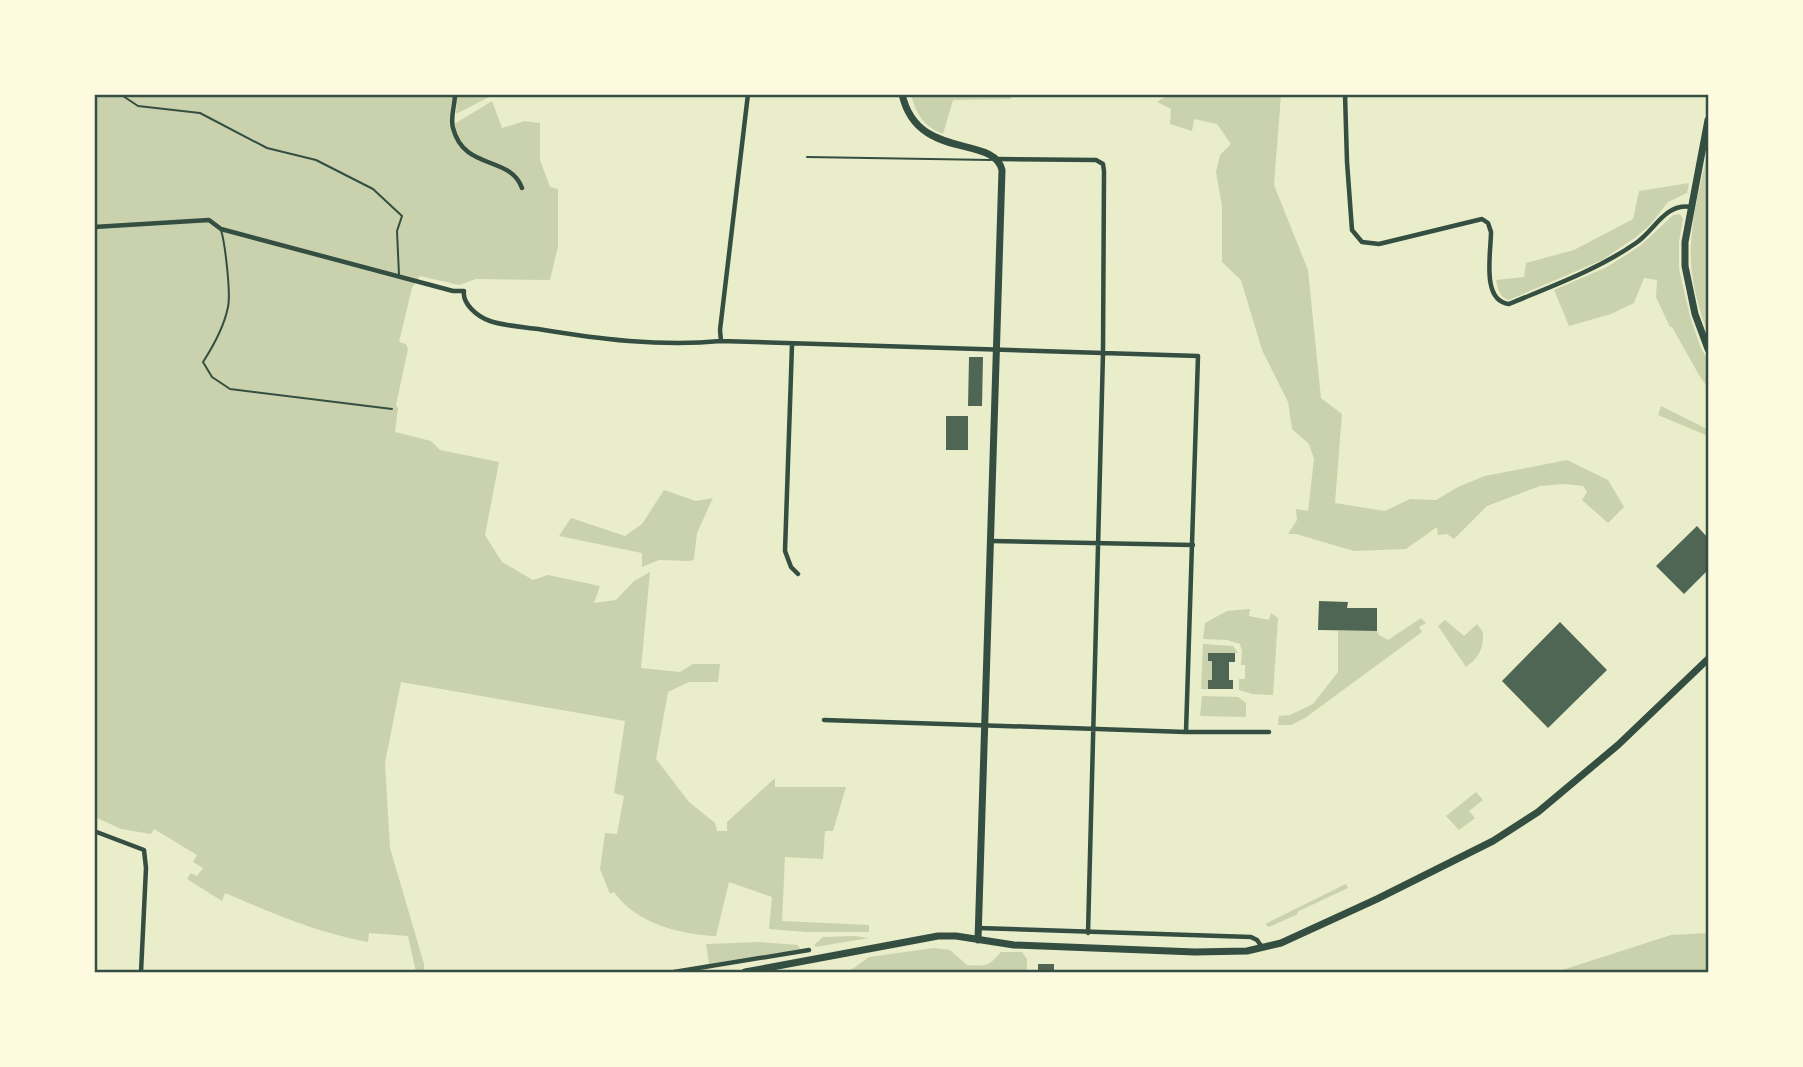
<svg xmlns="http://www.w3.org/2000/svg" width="1803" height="1067" viewBox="0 0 1803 1067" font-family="'Noto Sans',sans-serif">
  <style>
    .green { fill: #cad2ad }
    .building { fill: #4f6655 }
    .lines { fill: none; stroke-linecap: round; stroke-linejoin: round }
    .service { stroke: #344e41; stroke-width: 2 }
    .minor { stroke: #344e41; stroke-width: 4.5 }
    .primary { stroke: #344e41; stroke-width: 7 }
    .neatline { fill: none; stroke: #344e41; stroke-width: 2.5 }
  </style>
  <rect width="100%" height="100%" fill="#e9edc9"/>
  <!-- green -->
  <path class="green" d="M1169,94L1281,95L1274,185L1308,270L1321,398L1342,414L1335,503L1385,511L1410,499L1436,500L1458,487L1485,476L1567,460L1608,480L1624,507L1608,523L1582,500L1587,492L1583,486L1565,484L1540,486L1487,506L1454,539L1447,534L1438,535L1437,527L1406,549L1354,551L1296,534H1288L1297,520L1296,509L1308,511L1314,459L1309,444L1292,429L1288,402L1262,350L1241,280L1222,262V206L1216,172L1220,155L1231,144L1217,124L1194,119L1192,131L1170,124L1171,109L1157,102Z
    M94,95H453L450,122L456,123L492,101L502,128L525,121L540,123V160L550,187L558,189V246L550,280L476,279L459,285L420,276L412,288L399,342L406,344L408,349L396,405L398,408L395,432L431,441L440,450L499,462L485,535L502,562L533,580L548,575L600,586L594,603L616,600L634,581L650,572L641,668L680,672L693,664H720L718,682H689L668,692L656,759L689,802L715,823L717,831H727V822L775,778V787H846L833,831H825L823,859L785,857L782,921L869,925V932H806L769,929L772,897L729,882L716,936C681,935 635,923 614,892L610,894L600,869L605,833L617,834L624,796L614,793L625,721L401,682L385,763L390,848L424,964V972H416L408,936L369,933L368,942C317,933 272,913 225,893L222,901L187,879L191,873L197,876L203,868L193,862L197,855L154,829L151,834L121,829L95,817Z
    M457,95V94L493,95L456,114Z
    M911,95V94L1011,95V99L953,100L943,134C923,126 917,115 911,95Z
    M1708,149V334C1698,307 1689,275 1691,245C1692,213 1702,180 1708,149Z
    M1689,183L1687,193L1668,202L1650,225L1636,237L1602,260L1509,300C1499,297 1498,289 1496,280L1524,277L1526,263L1574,250L1633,219L1639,191Z
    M1680,214L1683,219L1679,242V269L1690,316L1700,346L1708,361V388L1699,375L1672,327H1670L1656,297L1657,280L1644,278L1634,303L1611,314L1569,326L1554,290L1607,267L1640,246L1673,215Z
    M1661,406L1707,429L1708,427V436L1658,415Z
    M664,490L696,501L713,498L697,533L694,559L690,561L659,560L642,567V553L559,536L571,518L625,536L642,524Z
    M1250,609L1249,616L1269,620L1271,613L1278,618L1273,695L1252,694L1239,690V679H1245V665H1241L1242,651L1240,644L1227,640L1203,639L1205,623L1227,611Z
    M1421,618L1426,623L1419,627L1422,632L1305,718L1291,725H1278L1279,716L1290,715L1313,704L1338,672V631H1377L1379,635L1388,640Z
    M1445,620L1464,636L1477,624L1483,632C1484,648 1479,658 1466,667L1438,626Z
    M1203,644L1233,646L1238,653H1209V661H1212V680H1208V689H1201Z
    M1202,696L1238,697L1246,703V717L1200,716Z
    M1476,792L1483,800L1469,811L1475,818L1459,830L1446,816Z
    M1346,884L1348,888L1297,912L1298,914L1269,927L1265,924Z
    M1708,933V972H1556L1671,935Z
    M854,936L869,938L815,947V944L823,937Z
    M760,942L798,945L800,949L709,964L706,944Z
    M934,948L950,950L967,965C987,966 988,967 1001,952H1022L1027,959V972H848L869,957Z"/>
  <!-- building -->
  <path class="building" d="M969,357H983L982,406H968Z
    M946,416H968V450H946Z
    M1697,526L1708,538V570L1684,594L1656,566Z
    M1319,601L1348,602L1347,608H1377V631L1318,630Z
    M1560,622L1607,670L1548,728L1502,681Z
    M1208,653H1235V662H1229V680H1233V689H1208V680H1212V661H1208Z
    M1038,964H1054V972H1038Z"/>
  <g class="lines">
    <!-- service -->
    <path class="service" d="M120,94L138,106L200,113L267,148L316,160L373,189L402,216L397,231L399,275
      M807,157L991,160
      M221,230C225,243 231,293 228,307C224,327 214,345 203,362L212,377L230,389L392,409"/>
    <!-- minor -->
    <path class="minor" d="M455,94C455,105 450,118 453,128C464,171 510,155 522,188
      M1345,94L1347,162L1352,230L1362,242L1379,244L1482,219L1488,223L1491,232C1491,253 1481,301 1509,304C1552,286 1597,270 1636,243C1655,230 1665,203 1691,207
      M997,159L1096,160L1103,164L1104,171L1103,353L1088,933
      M94,227L209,220L221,229L453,291H464C462,304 478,317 490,321C505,326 523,327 538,329C597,339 661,347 721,341L1198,356L1186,732
      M721,341L720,330L748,94
      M792,345L785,551L791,567L798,574
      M991,541L1193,545
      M824,720L1186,732H1269
      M94,831L144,850L146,868L141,972
      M978,928L1251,937L1257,940L1262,947
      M674,972L809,950"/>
    <!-- primary -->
    <path class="primary" d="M902,94C917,162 994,134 1002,170L978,940
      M1708,120L1685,242V266L1695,314L1708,349
      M745,972L938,936H956L1014,945L1195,952L1247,951L1281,943L1377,899L1493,841L1538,812L1618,745L1708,659"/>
  </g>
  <!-- border -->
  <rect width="1803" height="1067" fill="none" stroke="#fefae0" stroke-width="192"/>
  <rect x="96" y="96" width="1611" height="875" class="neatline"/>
</svg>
